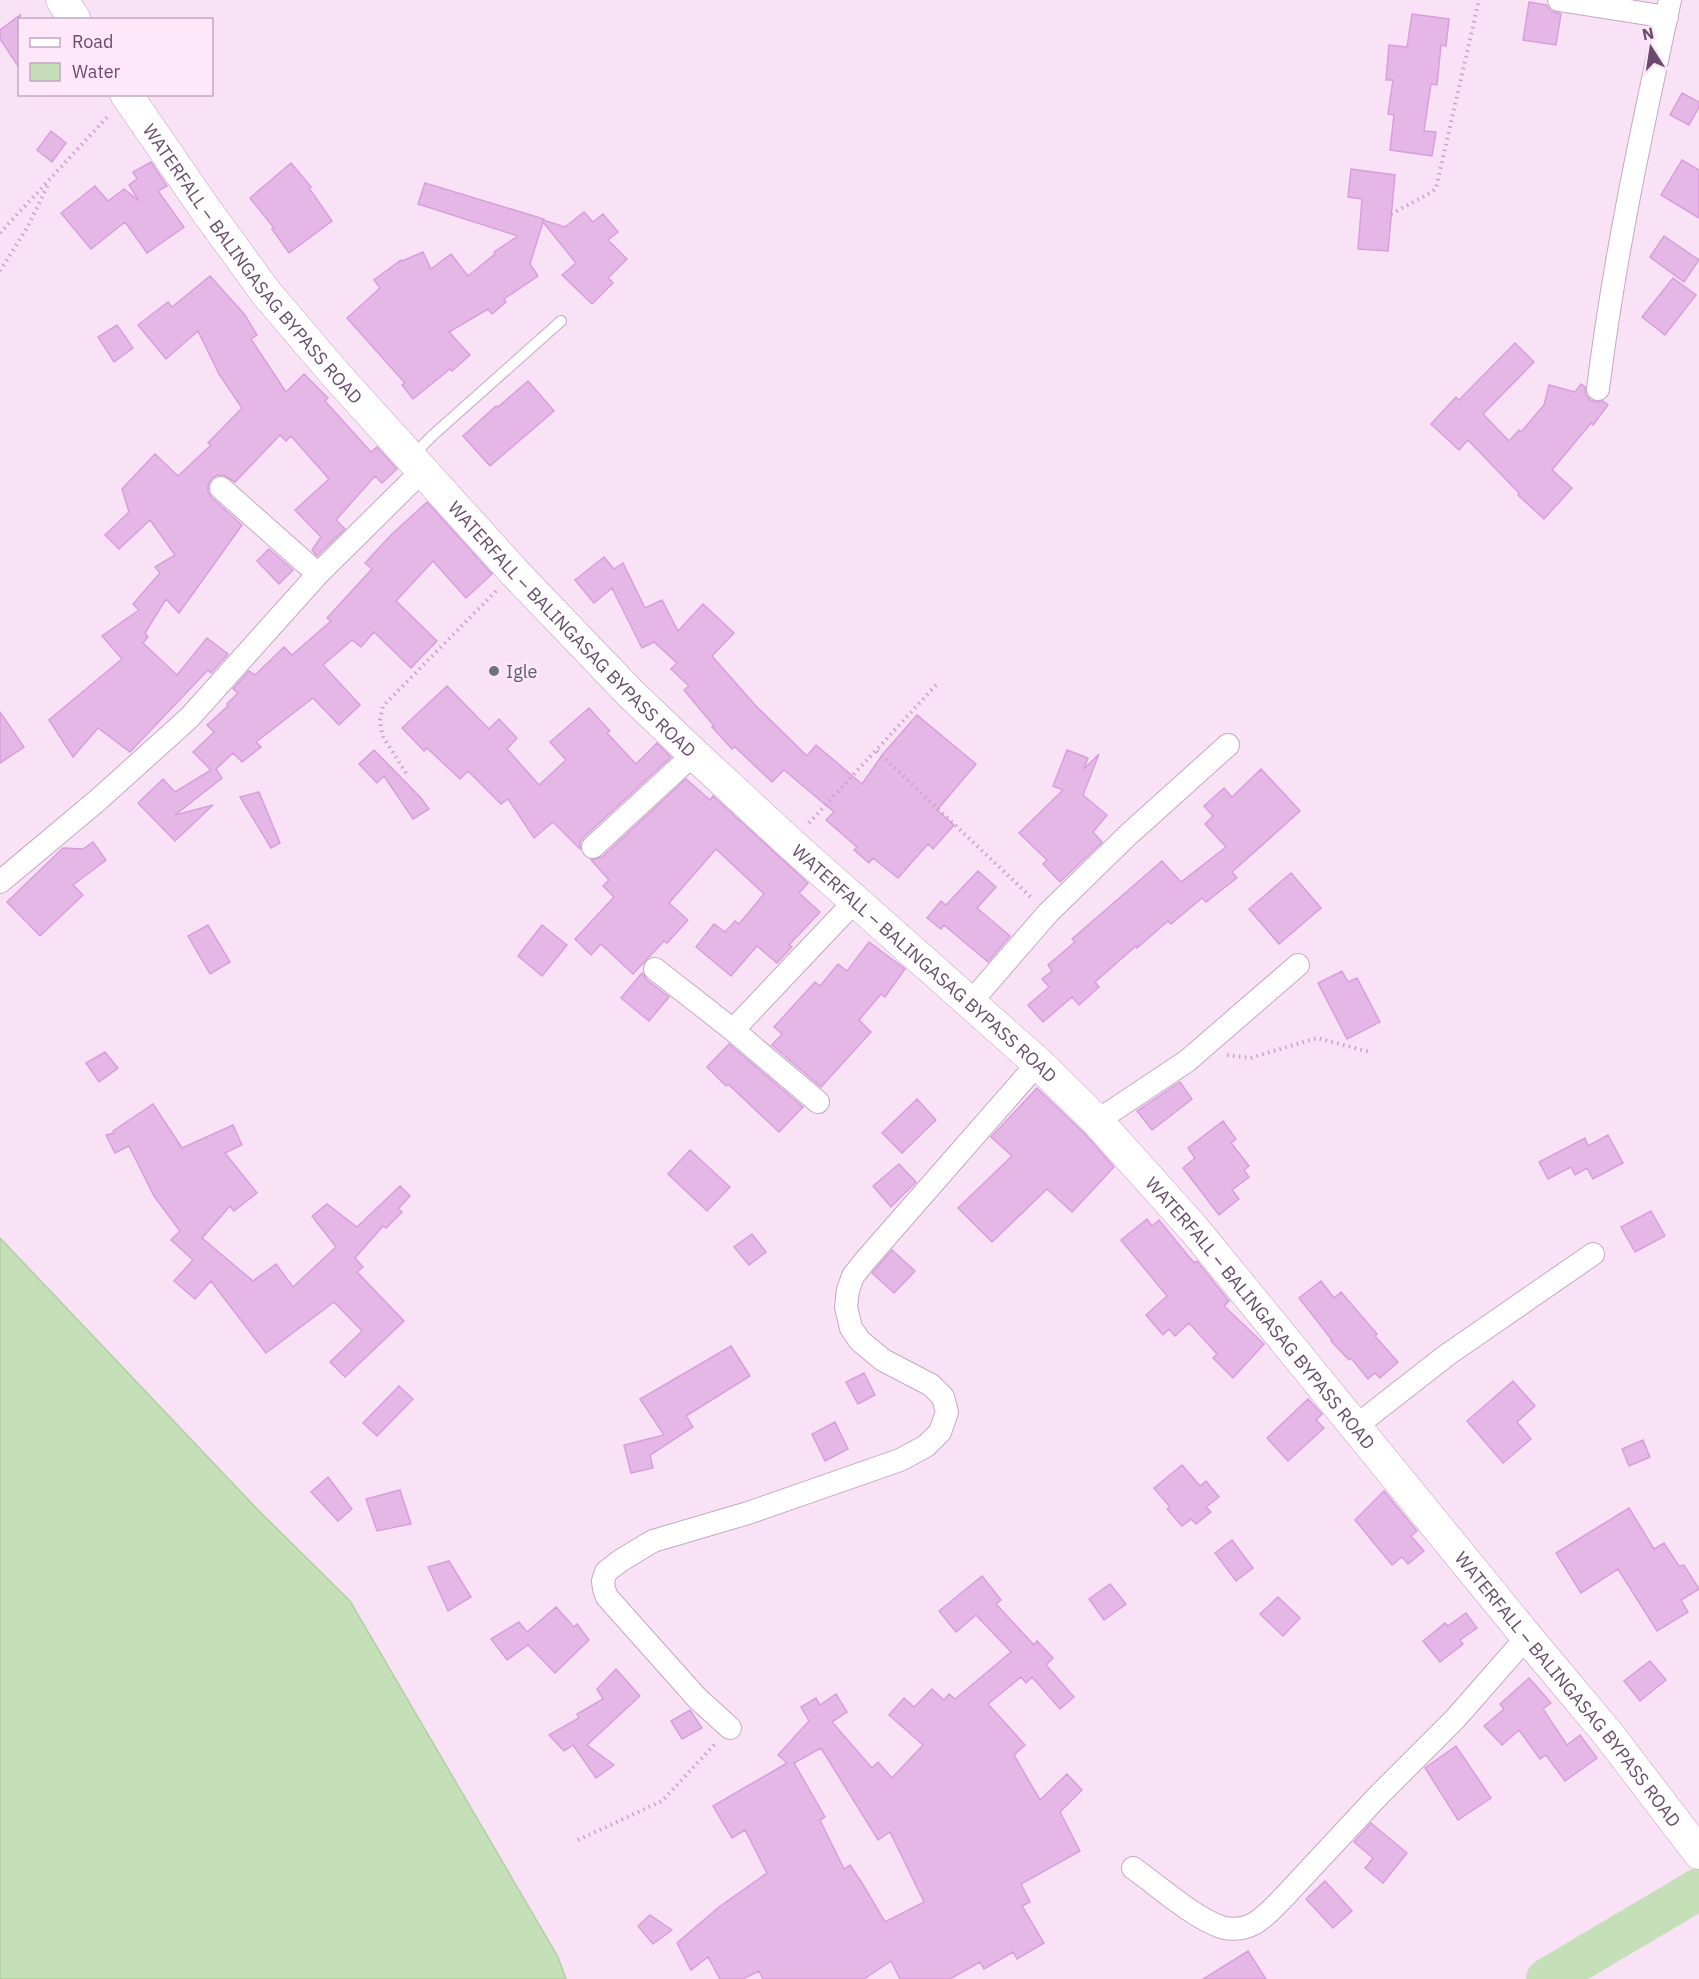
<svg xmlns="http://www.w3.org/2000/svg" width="1699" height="1979" viewBox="0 0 1699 1979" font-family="'IBM Plex Sans',sans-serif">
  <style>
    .water { fill: #c5e0b9; stroke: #afd0a0; stroke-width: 1.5 }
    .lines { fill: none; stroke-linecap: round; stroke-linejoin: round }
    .river { stroke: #c5e0b9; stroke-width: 42 }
    .building { fill: #e4b7e6; stroke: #d89fdc; stroke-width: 1.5; fill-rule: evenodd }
    .service-casing { stroke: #c5a8c5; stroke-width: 12 }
    .minor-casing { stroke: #c5a8c5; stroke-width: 24 }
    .secondary-casing { stroke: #c3a1c4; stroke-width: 33 }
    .path { stroke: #cca0cf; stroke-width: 4; stroke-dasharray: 1.5 4.5; stroke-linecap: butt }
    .service { stroke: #fff; stroke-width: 10 }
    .minor { stroke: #fff; stroke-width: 22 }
    .secondary { stroke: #fff; stroke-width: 32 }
    .worship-dot { fill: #6b7280; stroke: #fde7f9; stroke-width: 2 }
    .labels { text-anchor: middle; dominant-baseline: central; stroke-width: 5; stroke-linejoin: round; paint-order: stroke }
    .street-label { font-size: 18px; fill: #6a4b6d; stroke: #fde7f9 }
    .worship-label { font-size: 18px; fill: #5b616d; stroke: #fde7f9; text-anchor: start }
  </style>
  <rect width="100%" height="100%" fill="#f9e2f5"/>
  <!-- water -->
  <path class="water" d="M0,1238L258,1510L350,1601L558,1957L566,1979H0Z"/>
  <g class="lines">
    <!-- river -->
    <path class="river" d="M1547,1979L1699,1889"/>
  </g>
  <!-- building -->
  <path class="building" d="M1529,2L1546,5L1551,11L1561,14L1556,45L1523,40Z
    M1412,14L1449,19L1446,46L1441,45L1437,85L1431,84L1424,131L1436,132L1432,156L1390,150L1394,115L1388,114L1393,80H1386L1389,45L1407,47Z
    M20,15V69L0,39V30Z
    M1682,93L1699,102V107L1689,125L1670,115Z
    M51,131L66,143L52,162L37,150Z
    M1682,160L1699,170V218L1661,195Z
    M151,162L167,186L158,191L184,227L147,253L125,222L91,249L61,213L95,186L108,201L124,189L139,201L129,185L137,179L133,172Z
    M291,163L311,187L309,188L332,221L289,253L272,229L274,228L250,198Z
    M1351,169L1395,175L1388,251L1358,249L1362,199L1348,197Z
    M425,183L544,219L543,220L565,227L584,212L593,222L603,214L618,232L608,240L627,259L608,278L613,283L592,304L562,275L576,263L543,222L530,264L538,276L504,299L506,302L492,314L488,309L449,332L470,355L452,371L450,369L413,399L402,385L405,383L347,318L380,288L374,280L401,260L402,261L423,252L431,269L451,254L468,276L495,254L494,252L518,236L418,204Z
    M1664,236L1699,260L1684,282L1650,257Z
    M210,276L245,315L257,335L251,339L286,392L304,374L328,398L325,401L371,452L377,447L397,469L382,483L375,476L336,520L345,529L317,556L312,550L321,537L295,510L329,479L291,436L286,441L280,435L235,482L223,475H217L211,479L208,486V492L212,498L242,525L179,613L166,599L145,633L148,637L143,643L177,675L207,638L228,654L211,673L208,670L130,752L98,728L73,757L49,720L122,659L102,636L139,610L133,604L160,573L155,567L175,555L150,520L119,549L105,535L129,512L122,489L155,454L178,476L211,445L208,443L242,408L219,374L198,331L166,359L138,325L168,302L172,307Z
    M1673,278L1696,295L1665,335L1642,317Z
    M117,325L133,348L114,362L98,337Z
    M1515,343L1534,362L1483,414L1509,441L1519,430L1521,432L1544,405L1549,385L1575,392L1581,384L1585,387L1586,395L1590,400L1597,402L1603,401L1608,405L1593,425L1591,423L1552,470L1572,488L1544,519L1518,495L1519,493L1468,440L1459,450L1431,424L1456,397L1459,400Z
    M528,381L554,411L490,466L463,436L496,406L498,407Z
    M427,502L492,574L466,598L433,561L396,601L437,641L411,668L374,632L361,647L352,640L323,665L360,705L339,725L313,698L256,742L261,747L242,762L233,753L216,769L222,778L175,815L213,805L175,841L138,803L163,779L175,792L211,770L193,752L214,732L207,725L228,706L227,704L238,693L233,689L249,671L255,675L284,647L292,655L331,621L327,618L372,569L365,563L392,534Z
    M269,549L293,570L279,584L257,561Z
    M604,557L614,569L623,563L645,608L662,600L678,631L703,604L734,633L712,656L756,706L807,756L816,745L862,784L883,754L917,715L976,764L937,810L954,825L933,849L928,844L898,878L873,858L869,863L854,850L857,847L826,820L834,812L784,770L772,782L735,747L732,749L712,727L714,726L684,690L689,686L671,669L677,663L654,642L642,648L612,588L594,603L575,580Z
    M447,686L489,729L499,719L517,738L507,749L539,785L566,760L550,742L589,708L610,731L607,733L636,764L657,743L671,757L584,837L580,842V849L553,822L534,838L508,799L501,804L468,771L460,779L427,748L424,751L402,728Z
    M0,712L24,747L0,763Z
    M374,750L421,798L429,809L413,819L384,776L377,783L359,764Z
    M1067,750L1088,758L1084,769L1099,754L1083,795L1107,815L1093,832L1102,842L1060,882L1043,864L1047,860L1019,833L1063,790L1053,786Z
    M1261,769L1300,811L1232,872L1237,878L1206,902L1202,898L1171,924L1168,921L1137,948L1136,946L1095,982L1099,987L1079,1005L1072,997L1043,1022L1028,1005L1049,987L1042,979L1052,971L1048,965L1075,942L1072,939L1162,861L1181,882L1226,847L1205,824L1213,816L1204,806L1224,788L1232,797Z
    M686,779L710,800L713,796L808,883L799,893L820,912L789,945L792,947L777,963L757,946L731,976L696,947L714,924L725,932L735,921L739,924L764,894L716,849L669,903L688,920L667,943L664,941L633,974L601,944L591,955L575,939L614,897L603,886L609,880L591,860L602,857Z
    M259,792L280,843L271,848L240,797Z
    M93,842L106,860L73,885L83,895L40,936L7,902L63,848L83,849Z
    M978,871L996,887L977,908L1010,936L988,962L944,925L941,929L927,918L941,901L946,905Z
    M1291,873L1321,908L1279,944L1249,909Z
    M208,925L230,962L210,974L188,936Z
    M542,925L567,945L542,976L518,956Z
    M869,942L905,969L885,997L881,994L859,1020L871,1032L821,1087L772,1045L782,1034L774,1027L815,982L820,986L838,964L847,971Z
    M1342,971L1348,982L1357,978L1380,1022L1347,1039L1318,983Z
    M642,973L647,980L669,997L649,1021L621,998Z
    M729,1044L803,1107L779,1132L728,1084L726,1086L707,1067Z
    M105,1052L118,1068L99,1082L86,1063Z
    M1180,1082L1192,1099L1152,1130L1137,1111Z
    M1037,1088L1084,1133L1114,1167L1072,1212L1047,1189L992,1242L958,1208L1012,1156L991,1137Z
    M917,1099L936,1120L902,1153L882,1133Z
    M153,1104L182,1148L233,1125L242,1145L225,1153L257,1193L234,1211L230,1206L202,1238L253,1281L276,1264L293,1287L336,1247L312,1216L327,1204L357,1227L400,1186L410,1196L398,1209L402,1212L386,1228L383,1226L355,1258L363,1267L357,1272L404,1321L345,1377L330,1362L362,1331L334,1302L266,1353L211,1281L195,1299L174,1281L193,1260L171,1240L180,1231L154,1196L129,1146L115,1153L106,1135L114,1133L113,1131Z
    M1223,1121L1236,1139L1231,1143L1249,1166L1244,1170L1249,1177L1232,1190L1239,1199L1219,1215L1183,1168L1195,1158L1188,1148Z
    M1608,1135L1623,1163L1593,1179L1587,1168L1575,1175L1571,1167L1548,1179L1539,1162L1585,1138L1588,1146Z
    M690,1150L730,1187L707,1211L668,1174Z
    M899,1164L916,1182L891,1207L873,1186Z
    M1651,1211L1665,1236L1635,1252L1621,1227Z
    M1147,1219L1152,1226L1159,1220L1189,1257L1195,1263L1197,1261L1229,1301L1224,1306L1264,1344L1233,1378L1213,1358L1217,1354L1189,1323L1175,1336L1169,1329L1163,1335L1146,1315L1167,1296L1121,1240Z
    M752,1234L766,1252L749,1265L734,1247Z
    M892,1250L915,1271L894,1293L872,1273Z
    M1321,1281L1334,1298L1341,1292L1377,1334L1375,1336L1398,1362L1380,1378L1375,1373L1368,1379L1351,1358L1349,1360L1331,1341L1332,1340L1299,1298Z
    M731,1346L750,1376L686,1416L693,1427L650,1455L653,1468L631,1473L624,1445L664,1435L640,1399Z
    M864,1373L875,1395L858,1404L846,1382Z
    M1513,1381L1535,1406L1517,1422L1531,1439L1503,1463L1467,1421Z
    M399,1386L413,1399L377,1436L363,1423Z
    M1308,1399L1322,1414L1316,1420L1324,1428L1288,1461L1267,1438Z
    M835,1422L848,1449L825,1461L812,1434Z
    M1643,1440L1650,1457L1629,1466L1622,1449Z
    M1182,1465L1200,1486L1206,1481L1219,1497L1206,1507L1211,1512L1196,1524L1191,1519L1182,1526L1167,1509L1170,1507L1154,1488Z
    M328,1477L352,1509L338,1521L311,1492Z
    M400,1490L411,1524L377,1531L366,1499Z
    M1384,1491L1417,1531L1411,1536L1424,1551L1408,1564L1402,1557L1392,1565L1355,1520Z
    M1629,1508L1654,1549L1664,1543L1679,1566L1684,1565L1699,1589L1681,1600L1688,1612L1657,1631L1618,1569L1581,1593L1556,1553Z
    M1232,1540L1253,1568L1236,1581L1215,1553Z
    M449,1561L471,1597L448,1611L428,1567Z
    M982,1576L1001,1600L996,1604L1034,1645L1037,1641L1053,1658L1046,1665L1074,1697L1060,1709L1032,1677L1026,1683L1021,1677L988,1704L1025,1745L1014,1755L1040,1800L1067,1774L1082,1790L1060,1812L1080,1851L1021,1884L1030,1902L1022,1906L1044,1943L1017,1959L1013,1952L984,1969L980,1962L950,1979H900L891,1961L864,1979H763L759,1971L743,1979H720L708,1957L691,1970L677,1943L719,1907L767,1873L745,1830L732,1838L713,1806L787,1763L778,1755L809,1721L801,1707L816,1698L820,1705L836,1694L847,1712L832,1722L872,1768L878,1762L892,1778L923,1745L889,1715L904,1698L914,1707L932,1689L944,1700L949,1694L955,1699L1011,1652L976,1615L956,1632L939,1611ZM821,1748L878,1840L890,1832L924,1902L885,1922L862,1883L850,1865L844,1869L820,1820L825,1817L794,1763Z
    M1110,1584L1126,1604L1104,1620L1089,1599Z
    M1278,1597L1300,1618L1283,1636L1260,1614Z
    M556,1607L574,1627L577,1624L589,1640L555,1673L528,1645L507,1660L491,1639L519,1622L527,1632Z
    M1466,1613L1477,1628L1460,1640L1463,1644L1440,1662L1423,1641L1445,1623L1448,1626Z
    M1650,1661L1666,1680L1640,1701L1624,1681Z
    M616,1669L640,1696L587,1745L614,1765L596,1778L573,1745L564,1751L549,1735L579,1718L577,1714L603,1699L597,1689Z
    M1529,1678L1551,1703L1543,1709L1567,1745L1580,1735L1597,1758L1565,1781L1546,1755L1540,1759L1519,1730L1502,1745L1484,1726L1504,1709L1500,1704Z
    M690,1710L702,1728L682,1739L671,1721Z
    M1456,1746L1491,1798L1458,1820L1425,1768Z
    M1371,1823L1407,1853L1383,1883L1365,1868L1373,1858L1354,1842Z
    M1325,1881L1352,1911L1333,1928L1306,1899Z
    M650,1915L672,1930L653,1944L638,1926Z
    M1248,1951L1266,1979H1203Z"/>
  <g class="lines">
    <!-- service casing -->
    <g class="service-casing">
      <path id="service" d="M412,456L433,435L561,321"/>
    </g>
    <!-- minor casing -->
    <g class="minor-casing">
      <path id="minor" d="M1559,0L1667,17
        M1598,389C1614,258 1642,129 1670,0
        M221,488L318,574
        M593,847L694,754
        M0,882L98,800L189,718L318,574L422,471
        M655,969L733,1030L818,1102
        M971,1002L1048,913L1129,834L1228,745
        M733,1030L855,901
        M1097,1121L1187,1061L1298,965
        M1356,1426L1447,1355L1593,1254
        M730,1728L697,1698L607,1597L604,1589L603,1581L606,1572L620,1561L653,1541L748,1513L900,1460L926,1446L940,1432L947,1412L943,1397L931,1385L883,1360L860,1341L851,1328L846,1307L848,1290L853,1276L864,1262L1038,1063
        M1133,1868C1157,1885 1194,1918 1221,1927C1229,1930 1241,1929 1249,1926C1262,1921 1274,1907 1284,1897L1378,1796L1455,1719L1527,1637"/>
    </g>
    <!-- secondary casing -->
    <g class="secondary-casing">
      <g id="secondary">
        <path d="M62,0L75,20"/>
        <path id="s1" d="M126,94L205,209L267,294L336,375L515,573L631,694L694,754L790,843L1038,1063L1097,1121L1194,1229L1527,1637L1609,1735L1699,1853"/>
      </g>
    </g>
    <!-- path -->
    <path class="path" d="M1391,214L1432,192L1436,188L1479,0
      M0,233L110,114
      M0,271L27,228L49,183
      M877,751L1033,899
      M406,773L382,735L380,720L383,706L497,590
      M809,823L936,685
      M1227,1055L1250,1058L1317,1038L1370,1052
      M578,1840L662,1801L715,1744"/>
    <!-- service -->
    <use href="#service" class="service"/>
    <!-- minor -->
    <use href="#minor" class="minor"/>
    <!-- secondary -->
    <use href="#secondary" class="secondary"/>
  </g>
  <!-- markers -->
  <circle class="worship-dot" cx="494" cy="671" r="6"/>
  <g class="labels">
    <!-- street labels -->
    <g class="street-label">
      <text stroke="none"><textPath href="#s1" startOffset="212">WATERFALL ‒ BALINGASAG BYPASS ROAD</textPath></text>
      <text stroke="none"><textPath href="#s1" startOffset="698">WATERFALL ‒ BALINGASAG BYPASS ROAD</textPath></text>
      <text stroke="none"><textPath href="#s1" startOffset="1184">WATERFALL ‒ BALINGASAG BYPASS ROAD</textPath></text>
      <text stroke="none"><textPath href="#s1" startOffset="1670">WATERFALL ‒ BALINGASAG BYPASS ROAD</textPath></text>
      <text stroke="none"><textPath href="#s1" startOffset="2156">WATERFALL ‒ BALINGASAG BYPASS ROAD</textPath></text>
    </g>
    <!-- worship labels -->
    <g class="worship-label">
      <text x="506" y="671">Igle</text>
    </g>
  </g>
  <!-- legend -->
  <rect x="18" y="18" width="195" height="78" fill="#fde7f9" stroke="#c2a9c1" stroke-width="1.5"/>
  <rect x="30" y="38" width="30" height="9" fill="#ffffff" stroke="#c2a9c1" stroke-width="1.5"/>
  <text x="72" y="48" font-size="18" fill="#6a4b6d">Road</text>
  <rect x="30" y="63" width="30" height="18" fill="#c5e0b9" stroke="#c2a9c1" stroke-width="1.5"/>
  <text x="72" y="78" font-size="18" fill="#6a4b6d">Water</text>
  <!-- north arrow -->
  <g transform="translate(1651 48) rotate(348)" stroke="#fde7f9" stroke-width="4.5" paint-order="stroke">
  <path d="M0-4.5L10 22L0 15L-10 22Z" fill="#6a4b6d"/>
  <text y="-9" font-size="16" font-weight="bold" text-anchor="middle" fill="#6a4b6d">N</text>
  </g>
</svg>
